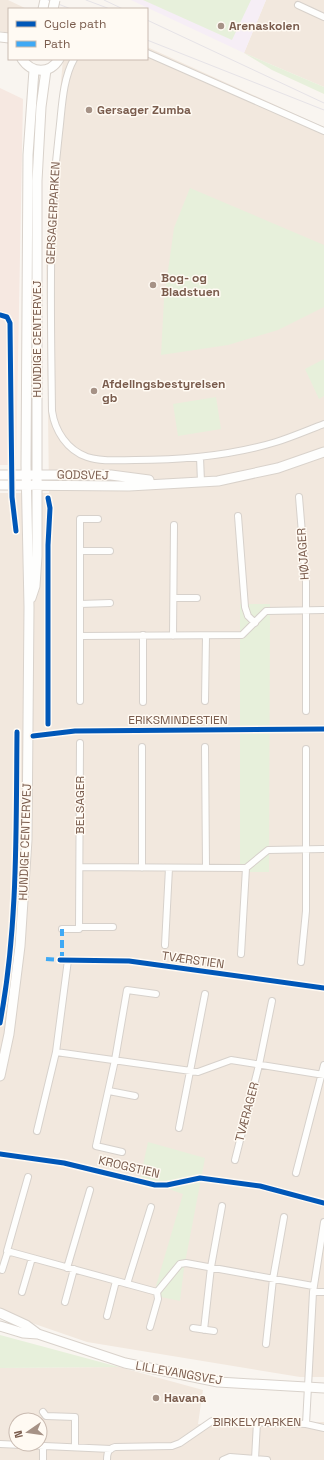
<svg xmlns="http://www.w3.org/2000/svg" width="324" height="1460" viewBox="0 0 324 1460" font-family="'Space Grotesk',sans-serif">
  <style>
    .residential { fill: #f2e8de; fill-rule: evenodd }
    .commercial { fill: #f6e8e1 }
    .education { fill: #f6eef6 }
    .green { fill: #e7f0db }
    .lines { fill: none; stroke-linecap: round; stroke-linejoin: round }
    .street-casing { stroke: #d7d1cb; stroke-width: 8 }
    .secondary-casing { stroke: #d9d2cb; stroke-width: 11 }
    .street { stroke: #fefefd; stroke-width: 6 }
    .secondary { stroke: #fefefd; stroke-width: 9 }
    .tram { stroke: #e6e3e7; stroke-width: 1 }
    .secondary-bridge-casing { stroke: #d9d2cb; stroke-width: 11; stroke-linecap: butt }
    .secondary-bridge { stroke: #fefefd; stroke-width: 9 }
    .quiet { stroke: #3fa9f5; stroke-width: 4; stroke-dasharray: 8 4; stroke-linecap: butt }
    .cycleway-casing { stroke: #fffaf3; stroke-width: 8 }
    .cycleway { stroke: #0057b8; stroke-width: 5 }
    .poi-dot { fill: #a69286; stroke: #fffaf3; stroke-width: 1.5 }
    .labels { text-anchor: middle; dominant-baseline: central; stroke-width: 3; stroke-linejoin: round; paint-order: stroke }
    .poi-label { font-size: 12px; font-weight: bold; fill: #7a5c4d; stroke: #fffaf3; text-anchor: start }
    .street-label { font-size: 12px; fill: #7a5c4d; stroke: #fffaf3 }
  </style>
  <rect width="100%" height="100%" fill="#f9f5f0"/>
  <!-- residential -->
  <path class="residential" d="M0,0H8L27,9H9V33L0,31Z
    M266,0H324V87L244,53Z
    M147,47L324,127V1377H300L87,1342L0,1312V493H49L46,252L63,59H147Z
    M119,1367L203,1390L198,1424L324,1422V1460H0V1368ZM16,1420H40V1444H16Z"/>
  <!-- commercial -->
  <path class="commercial" d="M0,88L23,99L16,465H0Z"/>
  <!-- education -->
  <path class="education" d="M131,0H266L244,53Z"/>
  <!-- green -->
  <path class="green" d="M143,0H251L232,40Z
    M244,53L324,87V94L272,70Z
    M190,188L324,245V307L278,330L228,345L161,355L164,299L174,228Z
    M324,359V396L319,399L305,369Z
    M216,397L221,429L178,436L173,404Z
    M240,604H270L269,872H240Z
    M148,1142L205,1158L184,1268L180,1301L161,1297L156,1286L183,1194L140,1179Z
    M0,1335L119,1367L0,1368Z"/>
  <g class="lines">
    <!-- street casing -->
    <g class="street-casing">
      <path id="street" d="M298,5L324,17
        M147,53L324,131
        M74,59C62,80 62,110 59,133C48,226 51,318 52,411C55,431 67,450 87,457C101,462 120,460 135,460C183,460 230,456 276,442C292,437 308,430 324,424
        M200,457L201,482
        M299,497L306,582V711
        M238,516L245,607L248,616L255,623
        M80,551H110
        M174,598H197
        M80,604L110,603
        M80,636L242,635L266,611L324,610
        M173,636L174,525
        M80,701V519H98
        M205,701L206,636
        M143,702V635
        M205,747L206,867
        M80,867L246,868L268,850L324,849
        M142,868V747
        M79,927H113
        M62,929H79L80,743
        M165,945L169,868
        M241,954L246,868
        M301,962L306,911V749
        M56,1052L198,1072L231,1060L324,1075
        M109,1091L135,1096
        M179,1128L205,994
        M37,1131L56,1052L68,960
        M122,1152L96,1146L115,1060L127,990L156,994
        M235,1160L259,1065L272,1001
        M296,1173L324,1065
        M28,1177L7,1251L157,1292L180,1264L186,1263L313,1286
        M67,1268L90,1190
        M2,1270L8,1251
        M127,1284L151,1207
        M22,1292L32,1258
        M313,1292H324
        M65,1302L74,1269
        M107,1316L116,1281
        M150,1327L158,1299L157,1292
        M193,1328L214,1331
        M204,1330L211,1267L222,1206
        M266,1344L273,1279L284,1217
        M43,1412L46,1416L75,1417V1446
        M306,1424L324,1428
        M0,1444L111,1449
        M255,1459L257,1422
        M43,1460V1446
        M107,1460C107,1453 108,1449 115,1447L172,1446L180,1443L212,1421L306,1424L313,1292L324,1222
        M223,1460L230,1457L267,1460"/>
    </g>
    <!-- secondary casing -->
    <g class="secondary-casing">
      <path id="secondary" d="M43,9L45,0
        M0,37L9,38
        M22,59C32,74 50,74 59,59
        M0,475H111L149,480
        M0,485L129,486L218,481L278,468L324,452
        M31,598L35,586L37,556V181L41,107L46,70
        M0,1076L9,1034L20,946L27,840L29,607L26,465L28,155L34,70
        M0,1313L26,1325L38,1334
        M0,1326L23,1333L38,1334L125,1363L218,1382L324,1388"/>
    </g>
    <!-- street -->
    <use href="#street" class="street"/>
    <!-- secondary -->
    <use href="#secondary" class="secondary"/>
    <!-- tram -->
    <path class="tram" d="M48,0L71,9
      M86,0L110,9
      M104,0L123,9
      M147,20L324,103
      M147,40L324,110"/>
    <!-- secondary-bridge casing -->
    <g class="secondary-bridge-casing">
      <path id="secondary-bridge" d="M53,9L55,0"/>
    </g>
    <!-- secondary-bridge -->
    <use href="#secondary-bridge" class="secondary-bridge"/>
    <!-- quiet -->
    <path class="quiet" d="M46,959L60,960
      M62,960V929"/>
    <!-- cycleway casing -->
    <g class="cycleway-casing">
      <path id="cycleway" d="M0,315L7,317L10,323L12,497L16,531
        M48,498L50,508L48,545V724
        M33,736L75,731L324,729
        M60,960L129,961L324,988
        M0,1023C18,928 16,829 17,732
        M0,1154L64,1163L155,1185H167L200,1178L260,1186L324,1203"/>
    </g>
    <!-- cycleway -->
    <use href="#cycleway" class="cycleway"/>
  </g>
  <!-- markers -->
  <g class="poi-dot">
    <circle cx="221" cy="26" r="4"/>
    <circle cx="89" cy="110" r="4"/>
    <circle cx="153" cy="285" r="4"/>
    <circle cx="94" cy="391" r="4"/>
    <circle cx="156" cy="1398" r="4"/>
  </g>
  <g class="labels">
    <!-- poi labels -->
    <g class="poi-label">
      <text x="229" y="26">Arenaskolen</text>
      <text x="97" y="110">Gersager Zumba</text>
      <text x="161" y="278">Bog- og<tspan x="161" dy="14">Bladstuen</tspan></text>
      <text x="102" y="384">Afdelingsbestyrelsen<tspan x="102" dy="14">gb</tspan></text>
      <text x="164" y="1398">Havana</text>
    </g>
    <!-- street labels -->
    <g class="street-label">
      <text transform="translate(53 213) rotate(-87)">GERSAGERPARKEN</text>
      <text transform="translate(37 339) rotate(-90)">HUNDIGE CENTERVEJ</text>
      <text transform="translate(83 475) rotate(1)">GODSVEJ</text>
      <text transform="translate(303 554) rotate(-94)">HØJAGER</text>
      <text x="178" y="720">ERIKSMINDESTIEN</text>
      <text transform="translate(80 805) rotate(-90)">BELSAGER</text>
      <text transform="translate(25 842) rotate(-88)">HUNDIGE CENTERVEJ</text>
      <text transform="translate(193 960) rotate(8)">TVÆRSTIEN</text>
      <text transform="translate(247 1112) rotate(-75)">TVÆRAGER</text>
      <text transform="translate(129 1167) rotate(13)">KROGSTIEN</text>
      <text transform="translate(179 1373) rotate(10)">LILLEVANGSVEJ</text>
      <text x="257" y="1422">BIRKELYPARKEN</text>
    </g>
  </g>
  <!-- legend -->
  <rect x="8" y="8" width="140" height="52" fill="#fffaf3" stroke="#cabbb1"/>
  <rect x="16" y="21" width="20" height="6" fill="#0057b8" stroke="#cabbb1"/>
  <text x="44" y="28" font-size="12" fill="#7a5c4d">Cycle path</text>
  <rect x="16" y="41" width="20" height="6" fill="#3fa9f5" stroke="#cabbb1"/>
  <text x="44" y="48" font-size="12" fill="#7a5c4d">Path</text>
  <!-- north arrow -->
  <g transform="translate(28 1432) rotate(257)"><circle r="19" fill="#fffaf3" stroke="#cabbb1"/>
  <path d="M0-3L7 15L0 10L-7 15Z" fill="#a69286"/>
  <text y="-6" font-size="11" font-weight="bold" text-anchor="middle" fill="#7a5c4d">N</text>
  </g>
</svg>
